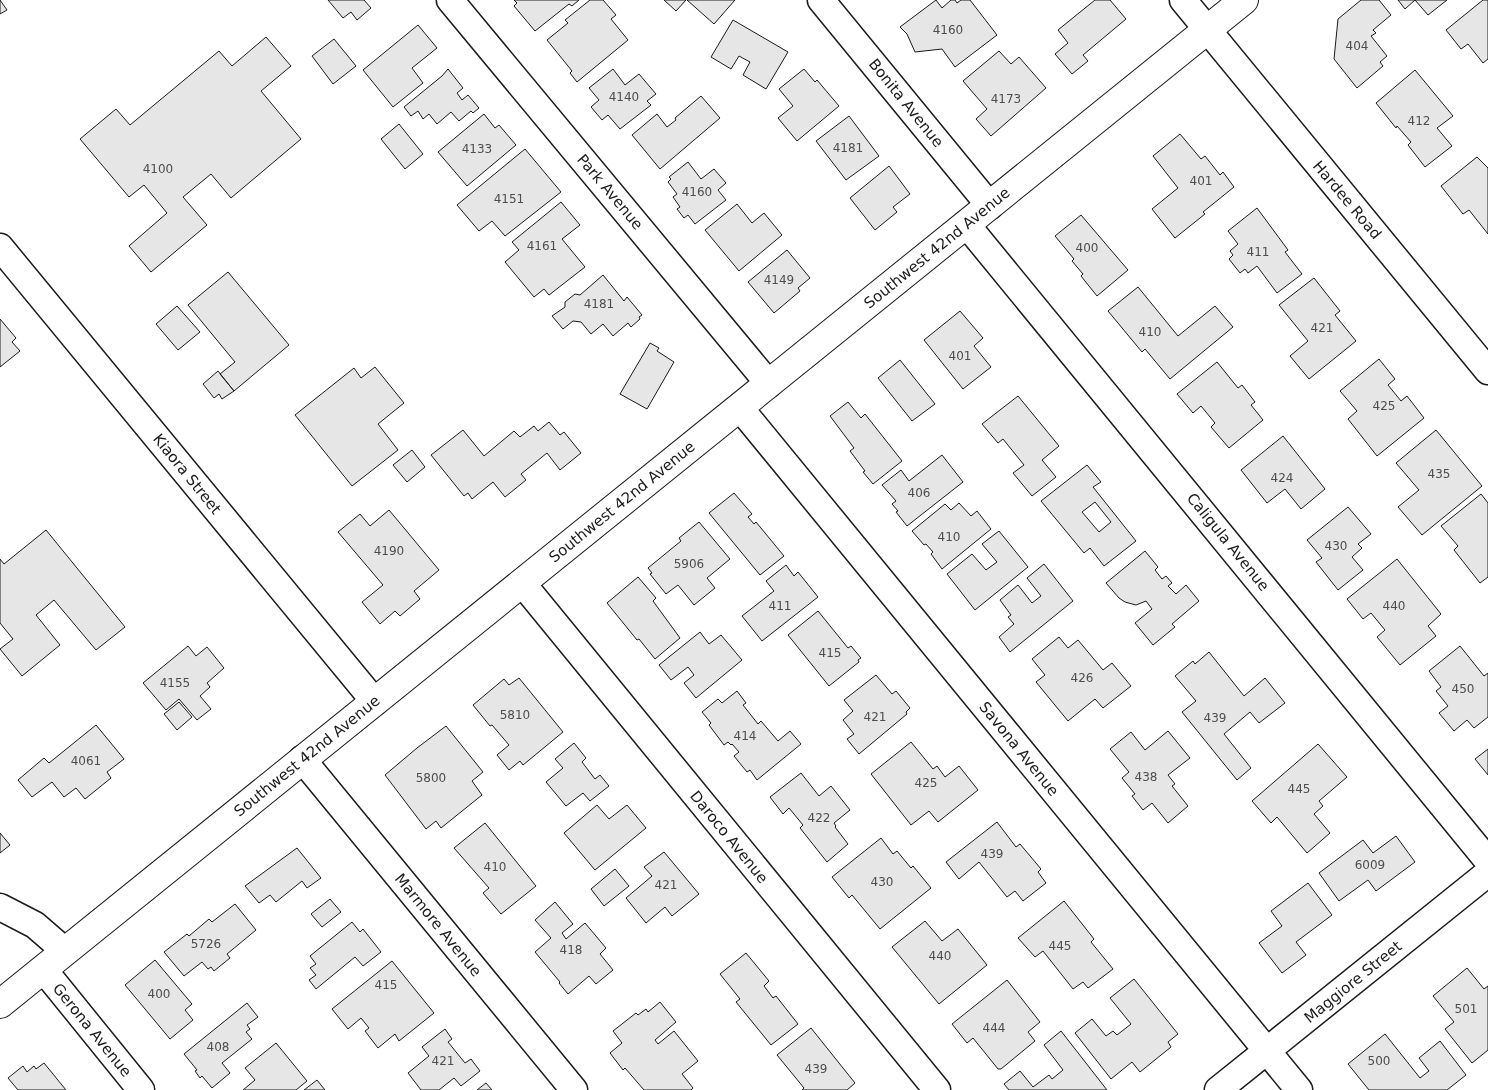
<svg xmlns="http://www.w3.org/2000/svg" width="1488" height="1090" viewBox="0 0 1488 1090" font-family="'DejaVu Sans',sans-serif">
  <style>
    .building { fill: #e6e6e6; stroke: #1a1a1a; fill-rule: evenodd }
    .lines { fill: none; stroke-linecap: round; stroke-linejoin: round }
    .minor-casing { stroke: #1a1a1a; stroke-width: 29 }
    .major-casing { stroke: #1a1a1a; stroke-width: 30 }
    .minor { stroke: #fff; stroke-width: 26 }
    .major { stroke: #fff; stroke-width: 28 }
    .labels { text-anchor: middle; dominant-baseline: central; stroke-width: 4; stroke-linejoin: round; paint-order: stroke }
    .number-label { font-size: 12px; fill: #4d4d4d }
    .street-label { font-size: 15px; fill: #1a1a1a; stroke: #fff }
  </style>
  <rect width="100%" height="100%" fill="#fff"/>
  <!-- building -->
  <path class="building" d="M0,0L7,10L0,14Z
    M328,0H364L371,8L357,20L351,12L343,18Z
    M514,0H579L572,6L569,4L535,31L514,6L517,3Z
    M590,0H603L616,15L611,19L628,40L577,82L570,73L572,71L547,40L568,23L565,20Z
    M664,0H686L676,11Z
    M687,0H735L714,24Z
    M936,0L942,8L951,0H955L957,3L961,0H970L997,35L955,67L942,49L915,52L907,34L900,27Z
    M1095,0H1110L1126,19L1083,55L1088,61L1072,74L1055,54L1068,43L1058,30Z
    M1361,0H1379L1391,15L1373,30L1376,33L1371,36L1387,56L1380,62L1383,66L1357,88L1334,59L1338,19Z
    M1398,0H1415L1405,9Z
    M1415,0H1447L1428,15Z
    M1483,0H1488V59L1483,63L1468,44L1461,49L1446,30Z
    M733,20L788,52L766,89L743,75L750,62L739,56L731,69L711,57Z
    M418,25L437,48L412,68L423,83L393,107L363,70Z
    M266,37L291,66L261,91L301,139L231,198L211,174L183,197L207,225L151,272L129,246L167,213L144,185L129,197L80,139L116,109L130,125L219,51L232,66Z
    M334,39L356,66L333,84L312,56Z
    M999,51L1011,64L1019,57L1046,88L991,136L976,119L987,109L963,81Z
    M448,69L463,88L457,93L462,100L468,95L479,108L473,113L471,111L459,121L451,112L437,124L429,114L423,119L418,111L411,116L404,107L442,76Z
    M613,69L625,85L639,74L656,94L647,101L651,105L620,129L608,115L602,120L591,107L599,100L589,88Z
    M804,69L815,82L817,80L839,106L797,141L778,118L793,106L779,89Z
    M1415,70L1453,116L1437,128L1452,146L1425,167L1408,145L1411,142L1397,126L1396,128L1376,103Z
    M701,96L720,118L660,169L632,135L657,114L667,127L676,120L675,118Z
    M484,114L495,128L499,125L516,145L467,186L438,152Z
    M849,116L879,156L846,180L816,141Z
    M399,124L423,154L405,169L381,139Z
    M1180,134L1201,159L1205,156L1220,175L1223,172L1234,187L1203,212L1205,214L1175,238L1152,209L1178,188L1153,156Z
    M525,149L561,192L505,236L492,221L479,231L457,205Z
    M1477,157L1488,168V234L1469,210L1463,214L1441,186Z
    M688,162L701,179L714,169L726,183L718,190L726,200L695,224L688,215L684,218L677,209L680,207L673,197L677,194L668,182L671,179L669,177Z
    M889,166L910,194L893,207L897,212L875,230L850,198Z
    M561,202L580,225L562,239L585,267L549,295L544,289L534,297L505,262L519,250L512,242Z
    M737,204L752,223L764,213L782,235L739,271L705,230Z
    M1257,208L1288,250L1285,252L1302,274L1277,293L1257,266L1248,273L1245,269L1240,273L1229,259L1233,255L1230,251L1238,244L1228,231Z
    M1081,215L1128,270L1097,296L1081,276L1083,274L1072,261L1074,259L1055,236Z
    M787,250L810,278L798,288L800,291L774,313L748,282Z
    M228,272L289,345L234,391L220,374L235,362L188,305Z
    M603,275L624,301L627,297L642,315L639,317L640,319L631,327L628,323L613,336L603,324L591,334L581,322L573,321L563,329L552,316L565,307V302L575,294L580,295Z
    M1314,278L1340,311L1335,315L1356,341L1309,379L1290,356L1308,341L1279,305Z
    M1138,287L1178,336L1215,306L1233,327L1170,379L1145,349L1142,352L1108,311Z
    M177,306L200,332L178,350L156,324Z
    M960,311L983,338L974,346L991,367L963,389L924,340Z
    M0,319L16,338L12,342L20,351L0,367Z
    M650,343L659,348L657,351L674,362L647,409L620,394Z
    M1379,359L1395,379L1388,385L1401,401L1407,396L1424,418L1377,456L1348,419L1357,411L1340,391Z
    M900,360L935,404L912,421L878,378Z
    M1217,362L1238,388L1242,385L1255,402L1251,405L1263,420L1229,448L1211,427L1215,423L1201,406L1193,413L1177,394Z
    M375,367L404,403L378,424L398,450L352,486L295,415L354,368L361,378Z
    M218,371L234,391L222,399L219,394L214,398L203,384Z
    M1018,396L1059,446L1042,460L1056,477L1032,496L1013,473L1024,465L1003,439L998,443L982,424Z
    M848,402L861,418L865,414L902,461L873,484L863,472L865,471L850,451L854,448L830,416Z
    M549,422L560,435L564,432L581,453L560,470L547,453L521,474L526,480L505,497L493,482L472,499L468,493L464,496L431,455L463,430L484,456L514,431L520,437L534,426L538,431Z
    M1436,430L1482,486L1422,535L1398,507L1419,490L1396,463Z
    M1283,436L1325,489L1301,509L1285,489L1267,503L1241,470Z
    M412,450L425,467L407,482L393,465Z
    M942,455L963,482L907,526L896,512L898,511L892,504L896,501L882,485L901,470L909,481Z
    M1087,465L1101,482L1093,487L1136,541L1104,566L1090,548L1084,553L1041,501ZM1095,502L1111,522L1099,532L1082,512Z
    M734,493L752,514L748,517L754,524L756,522L784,556L760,575L709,513Z
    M1481,494L1488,503V577L1480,583L1454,550L1458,546L1441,526Z
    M959,503L971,516L977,511L991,529L942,569L931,554L933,552L926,544L924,545L912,531L945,504L951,510Z
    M1348,507L1371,534L1358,544L1362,548L1352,557L1363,570L1338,590L1316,562L1322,558L1307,540Z
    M389,510L439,570L414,591L420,599L400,616L395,611L380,624L362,602L383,585L338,532L360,514L370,526Z
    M699,522L730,559L707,578L715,588L694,605L678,585L666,594L650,574L652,573L648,568L681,541L679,538Z
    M46,530L125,627L96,650L54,600L36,615L60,645L22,676L0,649L13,639L0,623V559L4,564Z
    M999,531L1028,567L975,610L947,574L972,554L986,570L997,562L982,544Z
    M1145,551L1158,567L1155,570L1162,579L1166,576L1172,583L1168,586L1176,594L1186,585L1199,601L1172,624L1175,627L1153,645L1135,623L1152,609L1146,601L1136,605L1125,602L1119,598L1106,583Z
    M1397,559L1441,614L1428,626L1436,636L1400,665L1377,637L1385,630L1371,613L1363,619L1347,599Z
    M1044,564L1073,601L1010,652L999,637L1014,624L1008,617L1011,615L1000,600L1018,585L1032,603L1041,596L1027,578Z
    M786,565L794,576L798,572L818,597L762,641L742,616L774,591L766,581Z
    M638,577L656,598L653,601L680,638L655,659L639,639L637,640L607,603Z
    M818,611L848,648L851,646L861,658L858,660L859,662L829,686L788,635Z
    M700,632L709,644L721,635L742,660L696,698L684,683L694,675L688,667L671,680L659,665Z
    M1059,637L1068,648L1078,640L1103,670L1112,663L1131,686L1103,708L1095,699L1068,721L1036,682L1045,675L1032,659Z
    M188,646L196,656L207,647L224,668L207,683L210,687L200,696L211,709L197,720L179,699L166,710L143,683Z
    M1460,646L1484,676L1488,673V717L1474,728L1467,720L1454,731L1439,713L1448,706L1436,691L1441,687L1429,671Z
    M1209,652L1244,696L1265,678L1285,703L1259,723L1250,712L1224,734L1251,768L1237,780L1182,712L1196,701L1175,676L1193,661L1195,664Z
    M876,675L892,694L896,691L910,708L906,712L907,714L859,754L847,739L854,734L843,720L853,711L844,700Z
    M519,678L563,732L523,765L520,761L509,770L497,755L509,745L492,725L490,726L473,705L504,679L509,685Z
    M737,691L746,703L743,705L758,724L761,721L778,741L790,731L801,744L757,780L750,770L747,772L734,756L739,752L732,744L731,745L728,742L724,745L709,725L711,723L702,712L718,699L722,703Z
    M179,702L192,717L177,730L164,714Z
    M96,725L124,759L107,772L111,778L85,799L76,788L64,797L52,782L32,797L18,780L44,758L49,763Z
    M446,726L483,772L472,781L482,795L441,828L436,821L426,829L385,775L417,748Z
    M1168,731L1190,758L1168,775L1175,784L1172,786L1188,806L1168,823L1152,803L1143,810L1132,796L1135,794L1122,778L1129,772L1110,749L1131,732L1145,750Z
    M911,742L933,769L937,766L945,777L959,766L978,790L938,822L929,811L911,825L871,774Z
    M574,743L586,758L582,762L595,779L600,775L609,786L590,801L583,793L566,806L546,782L563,768L555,759Z
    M1318,744L1347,777L1319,801L1323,806L1314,814L1330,833L1307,853L1277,817L1271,823L1252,801Z
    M1488,749V775L1475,759Z
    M801,773L819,796L831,786L850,810L834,823L836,826L835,827L848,844L827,862L800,828L803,825L789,808L783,814L770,797Z
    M597,805L609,819L627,805L646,828L595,870L564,833Z
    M997,822L1016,847L1020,844L1041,869L1038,872L1046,883L1023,901L1015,891L1007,897L979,862L959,879L946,862Z
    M485,823L536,886L501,914L483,893L489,888L454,848Z
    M0,833L10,845L0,853Z
    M1396,836L1415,862L1376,891L1368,880L1339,901L1319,873L1363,840L1373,853Z
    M881,838L893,854L897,851L911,868L913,866L931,888L880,929L852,895L849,898L832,877Z
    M297,848L321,878L307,888L302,881L276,902L270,895L259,903L245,886Z
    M664,852L699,894L672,916L665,907L646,923L626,898L652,876L644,867Z
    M615,869L629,886L604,906L591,889Z
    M1308,883L1332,915L1296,942L1306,955L1282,973L1259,943L1282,926L1271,911Z
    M330,899L341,912L322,927L311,914Z
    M1064,901L1094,939L1091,942L1113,969L1088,988L1083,982L1073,989L1043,951L1035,957L1018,938Z
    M555,902L573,924L562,933L566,939L585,923L606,948L600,954L613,970L596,984L589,976L568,994L559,983L560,982L535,952L551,938L535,920Z
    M235,904L256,930L227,954L230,958L214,971L211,967L208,969L202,962L184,976L164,952L187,934L189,936L209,919L212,922Z
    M925,921L942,941L958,929L987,965L939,1004L892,947Z
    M352,922L360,932L363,929L381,952L363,966L355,957L316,989L309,980L316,975L310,968L316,964L310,956Z
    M746,953L769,981L764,986L773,998L776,996L798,1024L771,1045L736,1002L740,999L720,974Z
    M155,960L192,1004L185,1010L193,1020L170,1039L125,985Z
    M392,961L434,1013L399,1041L395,1034L378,1048L365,1031L369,1028L361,1018L348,1029L332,1009Z
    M1467,968L1484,989L1488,986V1050L1472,1063L1445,1029L1454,1022L1433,996Z
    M1134,979L1178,1034L1168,1042L1171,1047L1140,1072L1132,1062L1111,1079L1075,1033L1092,1019L1106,1036L1113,1031L1117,1035L1131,1024L1110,998Z
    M1007,980L1040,1022L1028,1032L1035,1041L1001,1069H998L973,1038L967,1043L952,1024Z
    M660,1002L676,1022L655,1040L658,1044L674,1031L698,1061L682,1074L693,1088L691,1090H644L625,1068L623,1070L610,1053L622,1043L613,1031L636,1013L638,1015L646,1009L648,1012Z
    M247,1003L258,1017L247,1025L250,1029L246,1032L252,1039L222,1063L230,1073L212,1088L202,1076L200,1078L195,1071L197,1070L184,1054Z
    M811,1028L855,1083L847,1090H802L804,1088L777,1055Z
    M445,1029L452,1039L448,1042L465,1063L471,1059L480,1071L461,1086L454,1078L439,1090H421L408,1073L429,1056L422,1047Z
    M1061,1031L1107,1090H1009L1004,1084L1020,1071L1033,1087L1049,1075L1052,1079L1063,1070L1044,1045Z
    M1385,1034L1420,1078L1429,1071L1419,1058L1440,1041L1466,1075L1447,1090H1369L1348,1064Z
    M276,1043L307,1081L296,1090H243L255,1080L245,1068Z
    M44,1063L66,1090H18L8,1078L23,1066L27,1072L34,1066L36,1069Z
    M317,1080L325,1090H304Z
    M486,1083L492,1090H477Z"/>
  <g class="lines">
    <!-- minor casing -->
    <g class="minor-casing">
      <path id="minor" d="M450,0L769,384
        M821,0L990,206
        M1183,0L1488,371
        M966,224L1488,861
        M0,247L375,702
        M740,408L1299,1090
        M522,583L937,1090
        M302,759L574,1090
        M0,907L35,925L65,951
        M43,969L141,1090
        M1218,1090L1488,873"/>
    </g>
    <!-- major casing -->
    <g class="major-casing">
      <path id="major" d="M0,1004L1244,0"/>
    </g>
    <!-- minor -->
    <use href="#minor" class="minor"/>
    <!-- major -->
    <use href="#major" class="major"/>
  </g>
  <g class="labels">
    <!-- number labels -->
    <g class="number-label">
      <text x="948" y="30">4160</text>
      <text x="1357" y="46">404</text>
      <text x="624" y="97">4140</text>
      <text x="1006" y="99">4173</text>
      <text x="1419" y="121">412</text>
      <text x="848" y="148">4181</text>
      <text x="477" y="149">4133</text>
      <text x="158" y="169">4100</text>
      <text x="1201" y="181">401</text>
      <text x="697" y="192">4160</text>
      <text x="509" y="199">4151</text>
      <text x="542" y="246">4161</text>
      <text x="1087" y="248">400</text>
      <text x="1258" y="252">411</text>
      <text x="779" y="280">4149</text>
      <text x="599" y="304">4181</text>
      <text x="1322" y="328">421</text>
      <text x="1150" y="332">410</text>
      <text x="960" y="356">401</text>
      <text x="1384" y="406">425</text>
      <text x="1439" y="474">435</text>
      <text x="1282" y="478">424</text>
      <text x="919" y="493">406</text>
      <text x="949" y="537">410</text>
      <text x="1336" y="546">430</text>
      <text x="389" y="551">4190</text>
      <text x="689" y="564">5906</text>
      <text x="780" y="606">411</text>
      <text x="1394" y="606">440</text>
      <text x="830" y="653">415</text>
      <text x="1082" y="678">426</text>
      <text x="175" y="683">4155</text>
      <text x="1463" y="689">450</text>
      <text x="515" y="715">5810</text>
      <text x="875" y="717">421</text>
      <text x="1215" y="718">439</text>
      <text x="745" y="736">414</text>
      <text x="86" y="761">4061</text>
      <text x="1146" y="777">438</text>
      <text x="431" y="778">5800</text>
      <text x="926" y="783">425</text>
      <text x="1299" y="789">445</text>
      <text x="819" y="818">422</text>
      <text x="992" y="854">439</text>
      <text x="1370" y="865">6009</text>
      <text x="495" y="867">410</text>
      <text x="882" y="882">430</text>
      <text x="666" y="885">421</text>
      <text x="206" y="944">5726</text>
      <text x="1060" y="946">445</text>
      <text x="571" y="950">418</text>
      <text x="940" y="956">440</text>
      <text x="386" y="985">415</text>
      <text x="159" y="994">400</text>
      <text x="1466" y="1009">501</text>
      <text x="994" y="1028">444</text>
      <text x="218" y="1047">408</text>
      <text x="443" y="1061">421</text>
      <text x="1379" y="1061">500</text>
      <text x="816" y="1069">439</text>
    </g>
    <!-- street labels -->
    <g class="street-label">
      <text transform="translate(906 103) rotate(51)">Bonita Avenue</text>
      <text transform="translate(610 192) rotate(50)">Park Avenue</text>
      <text transform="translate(1347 200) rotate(50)">Hardee Road</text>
      <text transform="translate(937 248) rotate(-39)">Southwest 42nd Avenue</text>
      <text transform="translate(187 474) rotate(51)">Kiaora Street</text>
      <text transform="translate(622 502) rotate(-39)">Southwest 42nd Avenue</text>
      <text transform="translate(1228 542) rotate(51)">Caligula Avenue</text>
      <text transform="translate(1019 749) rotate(51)">Savona Avenue</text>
      <text transform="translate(307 756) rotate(-39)">Southwest 42nd Avenue</text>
      <text transform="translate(729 837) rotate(51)">Daroco Avenue</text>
      <text transform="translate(438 925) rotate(51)">Marmore Avenue</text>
      <text transform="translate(1353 982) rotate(-39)">Maggiore Street</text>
      <text transform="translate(92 1030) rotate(51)">Gerona Avenue</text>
    </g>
  </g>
</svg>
